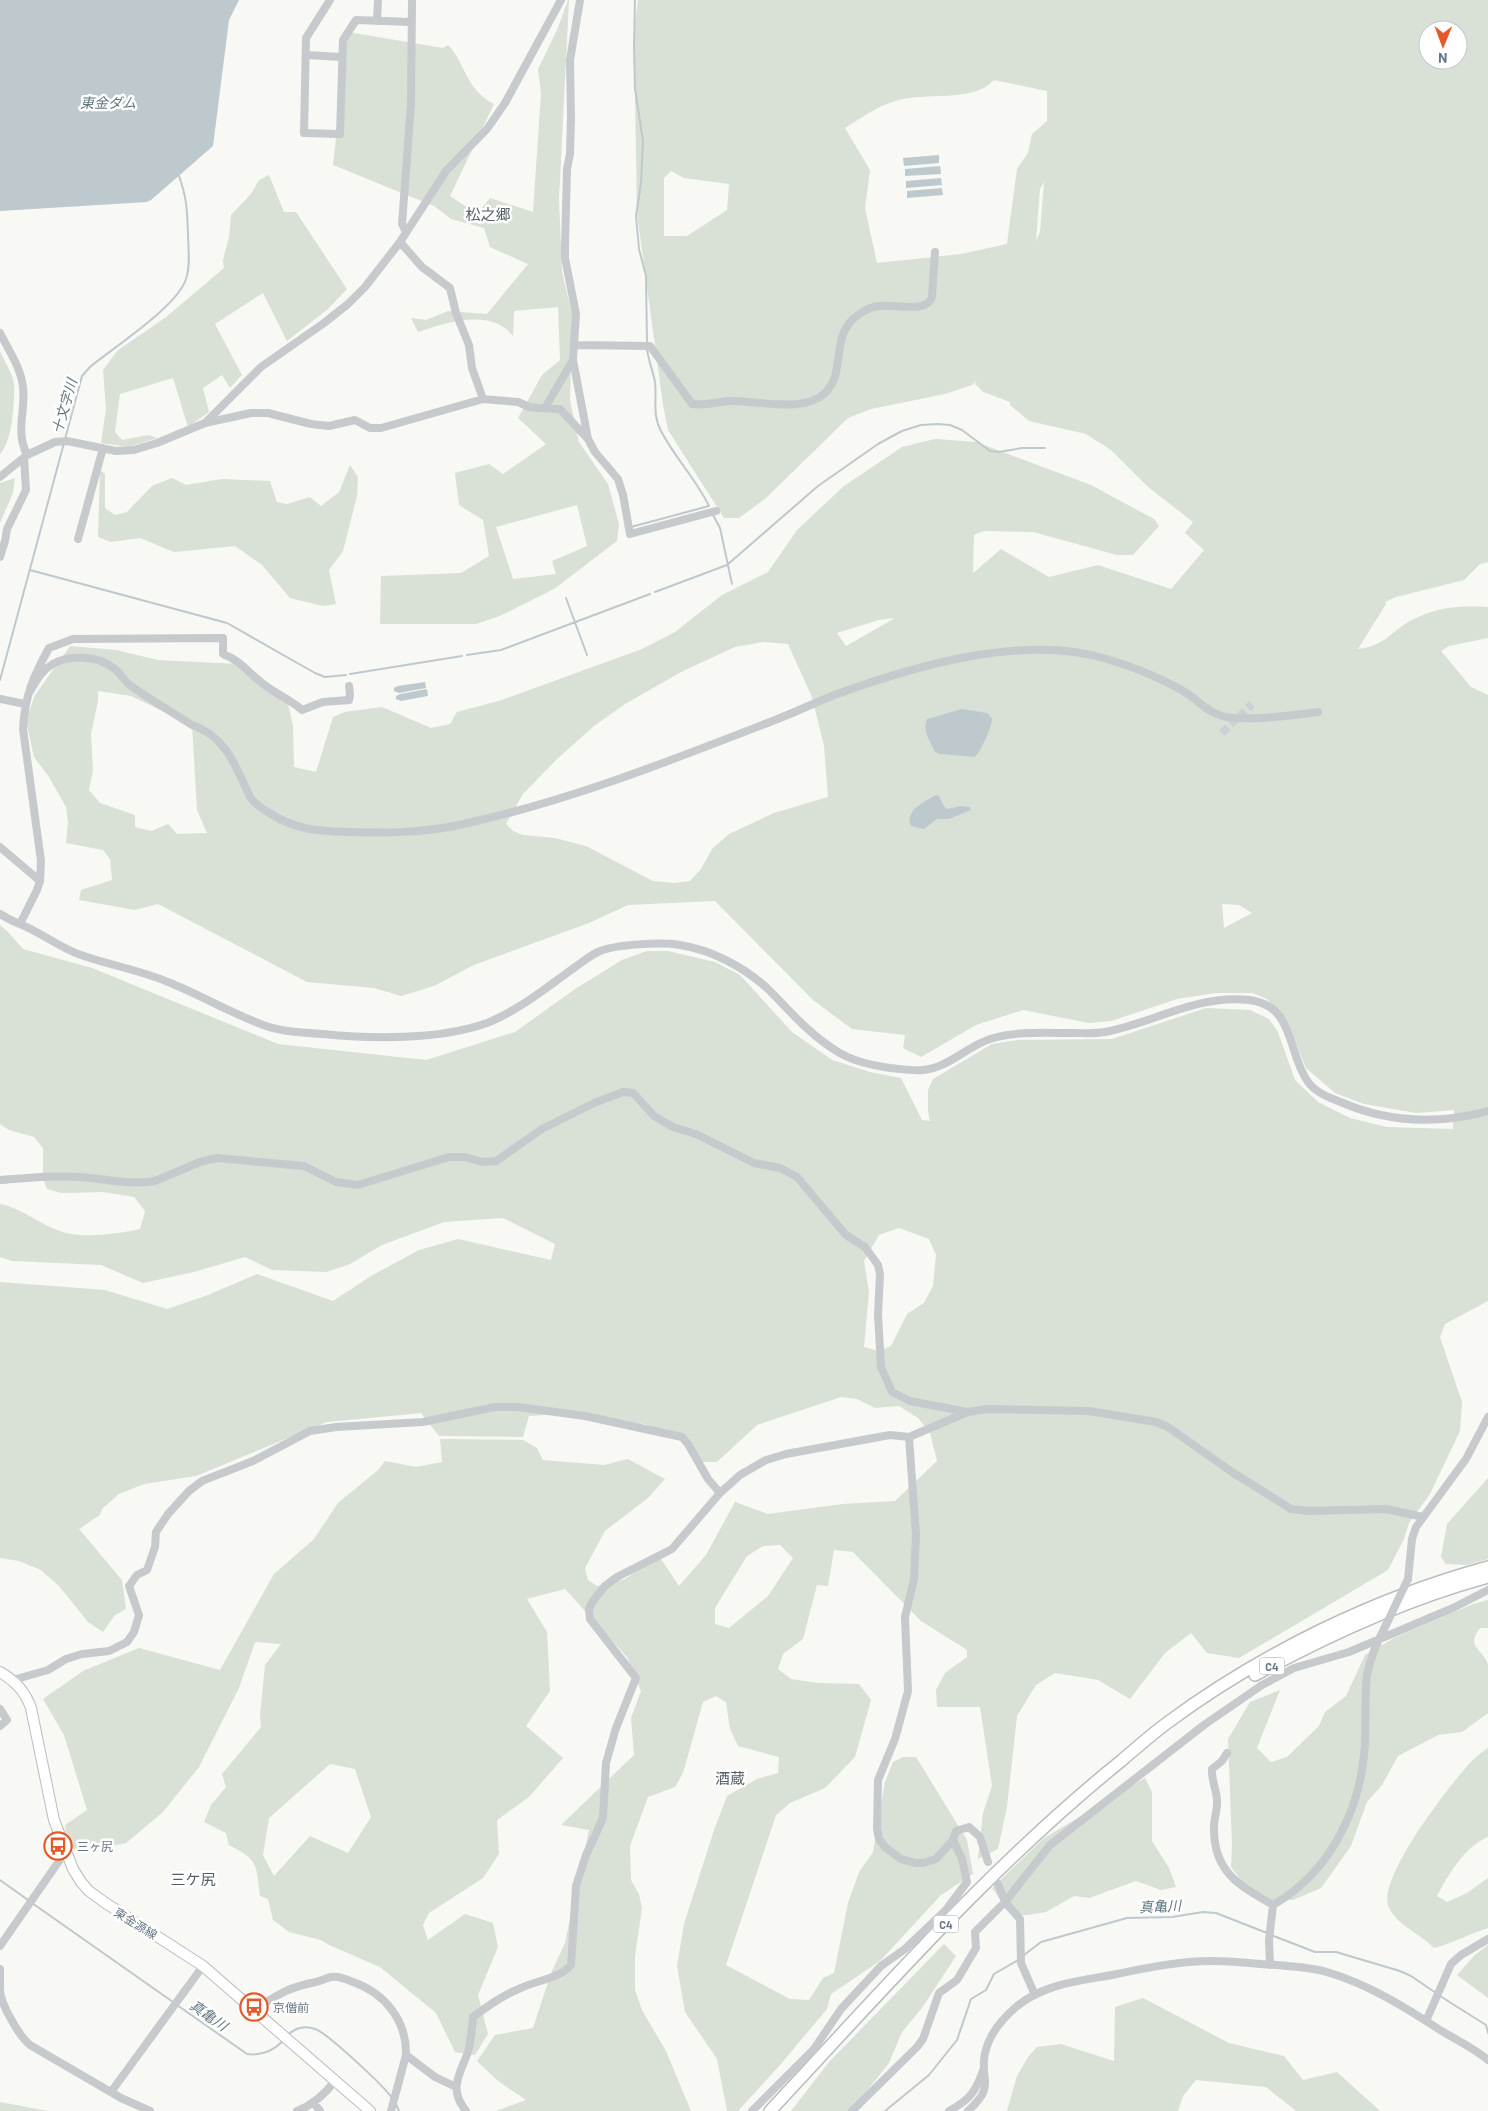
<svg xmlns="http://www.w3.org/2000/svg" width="1488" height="2111" viewBox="0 0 1488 2111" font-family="Barlow,'Noto Sans JP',sans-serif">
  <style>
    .green { fill: #d9e0d6; fill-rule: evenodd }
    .water { fill: #bec9cd }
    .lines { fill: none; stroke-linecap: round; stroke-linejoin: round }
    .stream { stroke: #bec9cd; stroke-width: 2 }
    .minor-tunnel { stroke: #ccd1d4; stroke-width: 8; stroke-dasharray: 8 4; stroke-linecap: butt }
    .major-casing { stroke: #b9bdc1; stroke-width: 12 }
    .highway-casing { stroke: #b9bcbf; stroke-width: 14 }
    .minor { stroke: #c6cacd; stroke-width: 8 }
    .major { stroke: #fff; stroke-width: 10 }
    .highway { stroke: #fff; stroke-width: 11 }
    .minor-bridge { stroke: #c6cacd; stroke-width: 8 }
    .labels { text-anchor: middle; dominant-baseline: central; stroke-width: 5; stroke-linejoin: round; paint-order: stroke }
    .shield { fill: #fff; stroke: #95a0ab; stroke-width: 1 }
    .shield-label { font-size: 11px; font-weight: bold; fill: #677787 }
    .poi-label { font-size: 12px; fill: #677787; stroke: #fff; text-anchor: start }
    .street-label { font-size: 12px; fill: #677787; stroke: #fff }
    .water-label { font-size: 14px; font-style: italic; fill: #637982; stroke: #fff }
    .quarter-label { font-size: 15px; fill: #55616b; stroke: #fff }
  </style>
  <rect width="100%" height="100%" fill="#f8f8f5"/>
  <!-- green -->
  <path class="green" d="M568,0H569L559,199L562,272L572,314L570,400L579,442L608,484L619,524L617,541L554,589L500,616L476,624H380L381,576L461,573L489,556L483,520L459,505L455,473L489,464L503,474L546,444L518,418L542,375L560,360L558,307L514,311L513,336C510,333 506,328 502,326C477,312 442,324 418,332L411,318L426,320L448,311L487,314L528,264L490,247L484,228L451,219L434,206L333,165L348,32L443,48L448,45C467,65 464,88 494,104L450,196L477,214L490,198L533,212L541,94L538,69L557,30ZM577,505L587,546L552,561L556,574L513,579L496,527Z
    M638,0H1488V562L1480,564L1464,580L1396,597L1385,602L1386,604L1358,649C1387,646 1393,628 1416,618C1442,606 1460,606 1488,607V638L1449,646L1441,651L1471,687L1488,695V1301L1445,1324L1440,1337L1462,1402L1460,1431L1430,1494L1409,1523L1404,1539L1388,1570L1239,1658L1207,1653L1191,1633L1165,1653L1130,1699L1098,1680L1055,1673L1036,1685L1017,1716L1007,1807L998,1849L978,1859L983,1813L992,1786L980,1707H937L936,1690L945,1673L967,1657V1650L921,1621L853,1552L834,1550L828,1586L817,1585L803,1639L783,1654L778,1669L791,1679L819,1683L859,1684L871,1700L855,1757L825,1788L790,1803L776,1815L726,1965L790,1999L809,2000L823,1978L834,1973L848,1903L859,1872L873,1852L885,1782L893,1762L903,1757H916L967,1840L973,1874L941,1895L880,1961L831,1994L827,2009L780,2065L738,2111H727L717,2059L685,2012L677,1966L684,1924L714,1830L727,1796L757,1779L778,1773L779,1757L738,1746L730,1729L726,1702L716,1696L703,1702L683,1773L675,1787L648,1797L630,1846L631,1880L639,1894L642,1908L635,1956V1990L642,2010L666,2051L691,2111H496L526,2100L498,2081L477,2061L495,2035L533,2028L551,1973L565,1943L589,1830L561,1825L634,1755L631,1718L641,1691L627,1657L565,1589L527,1599L547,1632L550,1691L526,1726L563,1758L529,1797L497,1820L499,1854L483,1878L429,1913L423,1925L428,1940L465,1914L493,1923L498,1947L478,1995L488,2034L475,2055L455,2052L436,2013L380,1967L329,1945L321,1940L289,1932L273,1920L268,1899L260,1896C256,1865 259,1860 229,1845L226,1833L204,1822L211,1805L226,1787L222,1774L261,1727L260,1715L265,1665L281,1644L255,1642L239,1688L199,1767L163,1812L126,1843L81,1853L67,1846L65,1825L87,1810L64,1735L43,1699L83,1671L139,1648L220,1670L274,1574L314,1539L338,1503L378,1470L385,1461L416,1467L442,1462L440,1439L523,1440L537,1448L543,1460L604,1465L628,1459L665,1479L648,1498L605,1531L585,1568L588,1580L597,1586L625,1579L659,1556L679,1586L706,1555L735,1502L768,1514L842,1504L895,1501L937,1461L930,1433L918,1418L899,1406L875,1408L857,1399L841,1397L757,1425L717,1462H701L679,1438L644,1424L563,1414L529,1416L523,1437L439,1436L421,1413L327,1422L196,1476L144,1484L119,1494L102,1509L100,1515L79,1529L122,1580L126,1609L115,1615L103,1632L88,1622L59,1586L41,1570L19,1561L0,1558V1282L105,1290L167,1309L208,1295L257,1274L333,1301L371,1276L419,1250L458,1239L551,1260L555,1244L503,1218L444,1222L382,1245L350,1264L326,1272L272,1270L245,1257L194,1272L143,1283L101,1265L12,1261L0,1257V1204C22,1208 39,1224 60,1231C80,1239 119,1234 140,1229L145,1211L134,1197L104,1192L61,1193L47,1189L43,1178V1148L34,1137L9,1130L0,1124V925L6,930L23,949L92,968L278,1044L426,1060L515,1032L575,989L622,960L647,951H668L715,962L740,975L792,1032L832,1060L870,1072L901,1078L922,1120L930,1121L928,1111V1090L933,1079L992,1044L1017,1040L1112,1039L1206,1008L1250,1010L1269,1019L1278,1032L1295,1080L1318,1102L1350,1118L1387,1127L1453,1129L1454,1110L1416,1113L1364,1104L1335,1093L1306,1068L1286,1020L1267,999L1252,993H1216L1177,999L1111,1021L1089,1023L1023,1010L976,1025L921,1057L903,1048L905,1035L852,1029L813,1000L715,901L628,905L589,923L474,965L434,986L401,996L374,988L307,982L158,904L135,910L79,900L81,890L112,880L110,859L103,850L66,843L68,822L66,807L49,777L34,757L26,721L35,695L70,646L116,650L158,660L239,664L287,699L293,726L294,767L316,772L333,717L345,712L382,707L431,728L450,724L457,712L502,700L642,649L675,632L722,595L768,572L797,530L844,486L902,447L935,439L976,442L1091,485L1154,519L1159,526L1133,555H1117L1033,532L984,531L974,535L973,573L1001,549L1049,577L1098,565L1171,589L1204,550L1185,533L1193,522L1148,487L1111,450L1086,434L1029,421L1010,405V402L983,392L975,384L977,380L972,385L945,394L871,409L848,418L766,498L739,518H724L668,430L663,405L637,213L634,31ZM1428,30H1458V60H1428ZM994,80L1047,91V121L1032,134L1028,153L1017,169L1007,244L961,254L877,263L865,208L870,170L845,128C861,118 876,107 895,101C925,91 972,104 994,80ZM671,171L684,178L729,184L727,210L687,236H664V178ZM1044,182L1040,232L1036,241L1040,189ZM895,618L846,646L837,633L879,620ZM763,642L788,644L812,697L824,746L828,797L774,813L729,834L712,849L701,869L690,881L674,883L653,881L586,846L555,838L523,835L513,831L506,824L523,794L556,760L594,726L625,704L683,671L735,647ZM98,691L131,696L192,725L197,810L207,833L177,834L168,824L151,831L135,827V815L100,803L89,790L93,770L91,734L98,701ZM1222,904L1239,905L1252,913L1224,928ZM899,1228L929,1239L936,1255L933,1286L924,1303L907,1314L891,1346L879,1351L864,1347L869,1292L864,1261L879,1235ZM780,1545L793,1558L768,1596L729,1628L715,1624V1608L747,1556L763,1546ZM330,1764L355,1769L371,1817L348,1853L310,1836L274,1876L263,1855L269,1818Z
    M269,175L284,212H296L347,289L328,309L287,341L263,293L215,324L242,375L230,388L222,375L203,388L209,412L188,427L173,378L120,394L115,432L122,440L149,435L157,438L129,447L101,443L106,409L103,370L117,351L166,317L224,268L223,260L229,237L231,215L251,194L259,180Z
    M0,351C4,361 13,374 14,384C15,401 12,443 0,454Z
    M350,465L358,477L357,496L343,551L329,570L336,604L323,606L290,598L262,565L235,546L174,552L140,538L111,542L98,537L100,470L105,474V508L115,515L127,512L152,486L172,478L186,485L222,479L270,481L277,502L287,504L310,497L321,506L339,492Z
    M15,478L13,493L0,523V483Z
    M1488,1478V1559L1467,1565L1446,1564L1441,1557L1447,1524Z
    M1488,1600V1628H1480C1465,1648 1483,1648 1488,1665C1488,1674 1488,1702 1488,1713L1462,1732L1438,1735L1398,1756L1382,1785L1367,1802L1351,1846L1321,1888L1293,1900H1262L1248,1889L1231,1867L1232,1845L1228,1739L1250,1702L1280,1690L1257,1748L1271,1762L1287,1757L1319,1726L1325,1712L1346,1696L1365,1655L1394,1638L1473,1604Z
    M1488,1748V1837C1465,1846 1448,1875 1437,1896L1447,1902L1467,1893L1488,1878V1928C1468,1934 1454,1943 1434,1948C1421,1934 1398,1926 1389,1908C1376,1879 1448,1788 1468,1765C1474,1758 1481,1753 1488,1748Z
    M1145,1778L1152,1792V1841L1169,1868L1176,1887L1161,1890L1136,1881L1089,1898L1074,1896L1046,1912L1028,1915H1019L1005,1906L992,1888L1044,1838Z
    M944,1944L956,1956L922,2008L902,2032L889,2063L851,2111H791L829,2062Z
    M1488,1945V1998L1457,1975L1475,1955Z
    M1143,1998L1229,2043L1284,2056L1303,2080L1337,2072L1380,2111H1296L1266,2087L1196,2080L1183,2096L1178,2111H1007L1017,2076L1028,2057L1037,2047L1061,2044L1114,2061L1115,2007Z
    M0,2102L48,2111H0Z"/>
  <!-- water -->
  <path class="water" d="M0,0H239L229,20L213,146L151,200L147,202L0,211Z
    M939,155V163L904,166L903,158Z
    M940,166L941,174L905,176V169Z
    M941,178L942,185L906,188V181Z
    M942,188L943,195L907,198V191Z
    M425,682L426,688L399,693L394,691V688L398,686Z
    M427,689L428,696L401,701L396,699V696L400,694Z
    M962,709L987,713L992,718C993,725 980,753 975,757L940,754L935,752C930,741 922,731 927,719Z
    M936,795L939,796L944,806L947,809L961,806L970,807L971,810L949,819H937L924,829L911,826C904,810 926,801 936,795Z"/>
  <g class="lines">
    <!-- stream -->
    <path class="stream" d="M635,0L634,47L635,89L643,141L641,183L636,216L639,249L646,276L647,344
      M65,439L82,376L90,367C114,347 177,307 186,279C191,265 188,248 188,233C187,210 187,198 179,176
      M713,515L720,528L732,584
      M631,527L709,506C696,479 675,458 661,431C652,415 657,399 655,382C653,371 648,360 647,348
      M30,570L227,623L315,673L325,677L346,675
      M655,592L727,565L818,486L878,444L902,431L921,425L937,424L950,425L962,430L990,451L999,452L1022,448H1045
      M566,598L587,655
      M467,655L501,650L650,594
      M350,674L462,656
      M0,680L64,443
      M0,1880L28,1900
      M32,1903L173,2002
      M1271,1935L1315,1952H1336L1400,1971L1411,1976L1436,1993
      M1024,1955L1041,1942L1127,1918L1172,1917L1203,1912L1216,1913L1267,1933
      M1440,1996L1486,2025L1488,2033
      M177,2005L247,2054C261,2056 273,2051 283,2041
      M287,2036C294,2028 305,2025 315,2029C326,2032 384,2086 392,2098
      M396,2104L399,2111
      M885,2111L929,2075L957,2040L971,1999L986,1990L994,1974L1018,1960"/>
    <!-- minor-tunnel -->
    <path class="minor-tunnel" d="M1222,733L1252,704"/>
    <!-- major casing -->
    <g class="major-casing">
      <path id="major" d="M0,1672C15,1681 25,1691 31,1708L54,1820L66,1851L73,1869L81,1882L89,1891L104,1902L203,1966L370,2111"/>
    </g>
    <!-- highway casing -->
    <g class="highway-casing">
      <path id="highway" d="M1255,1675C1328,1635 1407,1599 1488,1577
        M770,2111C883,1990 992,1865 1121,1761C1136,1748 1151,1735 1167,1723C1262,1653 1374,1598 1488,1567"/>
    </g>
    <!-- minor -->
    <path class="minor" d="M330,0L306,38L304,133L340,134L343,40L356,20L411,22
      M580,0L570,60L571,118L570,154L567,169L565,246V258L576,314L573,360L588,439
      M377,21L378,0
      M306,55L341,57
      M406,232L402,224L411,104L412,0
      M400,242L422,267L450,288L456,313L469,345L472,368L483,399
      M0,333C8,349 21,368 23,387C26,411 15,430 27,455
      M574,345L650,346L692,404C705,406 716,402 729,401C757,400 804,414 825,393C850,368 824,330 868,309C886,301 910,311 924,305C928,304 931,300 932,297L935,252
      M545,408L573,360
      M205,423L261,367L324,323L348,304L365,287L400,242L446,171L487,129L505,103L561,0
      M0,477L27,455L55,442L67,441L116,451L134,450L157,443L205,423L251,413H268L311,424L329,426L355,420L370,428H381L483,399L518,402L529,407L538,408L560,409L588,439L595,452L618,479L623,495L630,534L716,511
      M78,539L103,448
      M0,557L5,541L7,529L26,490L24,458
      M29,693C33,686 38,677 44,671C61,653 96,654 115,669C121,674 124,681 131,686C151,700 172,712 192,725C226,736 236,767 250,797C255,805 263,809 271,814C297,830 317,831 347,832C384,833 423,833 459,825C567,802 672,760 775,720C796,712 816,702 837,694C918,665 1022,634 1107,659C1134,667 1161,678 1185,692C1198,700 1207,712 1222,716C1242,722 1296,715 1318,712
      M0,699L25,704
      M0,847L40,881
      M0,914C8,919 14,922 22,925C42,933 60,948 81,955C109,965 140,970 168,982C201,995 232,1014 266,1026C284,1032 304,1033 323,1034C373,1039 439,1040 487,1023C517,1011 545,989 571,970C580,964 589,956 598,952C615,944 662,942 680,945C712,950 744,967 768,989C789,1010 809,1034 835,1050C851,1061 871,1065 890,1068C901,1069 912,1071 923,1070C948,1068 966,1047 990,1039C1015,1031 1045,1033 1072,1033C1083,1033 1094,1034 1105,1032C1153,1023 1198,994 1249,1000C1295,1005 1287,1053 1308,1082C1316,1093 1330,1098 1343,1103C1390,1123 1439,1124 1488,1111
      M20,924L37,890L40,881L41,861L23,729C25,695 33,677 49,648L73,639L223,638V654C242,661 250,675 266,686C278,695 291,700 302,710L323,702L349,700L350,694L349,686
      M0,1180C26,1178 52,1175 78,1177C104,1178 129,1186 155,1181L200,1162L217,1158L304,1166L336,1182L358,1185L449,1157H465L482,1162L496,1161L542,1129L594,1103L623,1092L633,1093L654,1116L673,1127L696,1134L754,1163L780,1168L797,1177L846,1235L865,1247L878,1265L880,1274L878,1315L881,1367L892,1392L910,1401L967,1412
      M909,1437L916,1535L914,1579L905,1617L908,1691L895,1739L878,1780L877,1829L879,1839L885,1847L901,1859L915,1863H923L936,1859L953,1840L956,1831L969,1827L980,1837L988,1862
      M1408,1579L1412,1539L1416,1527L1466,1459L1488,1417
      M13,1680L48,1670L66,1659L82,1654L109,1651L127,1642L134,1632L139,1615L129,1586L137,1575L147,1570L155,1547L156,1532L168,1514L189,1491L202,1481L253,1461L310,1431L336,1427L423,1422L495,1407H518L585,1416L682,1437L688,1444L708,1479L720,1493
      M0,1709L7,1720L0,1726
      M1227,1753L1222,1761L1212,1769C1211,1781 1218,1792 1217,1804C1217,1811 1214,1819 1214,1827C1213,1871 1238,1885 1273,1905
      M998,1884L1005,1902L1020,1919L1021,1963L1035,1995
      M1273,1905C1327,1874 1358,1816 1364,1755C1367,1728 1364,1701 1367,1675C1370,1658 1378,1640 1386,1625
      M0,1946L66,1851
      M1270,1965L1269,1940L1273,1905
      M0,1969V1990
      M0,1991C1,2005 20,2037 30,2045L121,2098L150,2111
      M254,2010C279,1994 286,1988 316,1982C321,1981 326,1978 331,1977C339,1976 346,1979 353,1982C385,1993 407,2021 406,2055L391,2111
      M1426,2021L1451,1964L1461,1955L1488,1939
      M406,2055L435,2077L456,2087
      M111,2092L203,1966
      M313,2102L320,2111
      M297,2111C313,2105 325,2094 335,2081
      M466,2111C448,2089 460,2074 468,2052C471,2041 472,2029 473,2017C488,2006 503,1995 521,1988C537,1980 559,1979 571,1965L576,1886L586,1855L603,1818L606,1763L616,1728L636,1678L590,1619L589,1609L593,1601L605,1586L617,1577L672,1549L720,1493L740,1475L766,1460L786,1454L890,1435L909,1437L968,1412L987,1409L1089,1411L1156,1422L1168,1427L1232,1472L1291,1509L1308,1511L1386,1509L1423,1517
      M752,2111L814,2049L841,2009L881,1966L905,1949L946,1910L967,1882L962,1859L953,1840
      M852,2111L917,2047L923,2039L939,1993L957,1980L976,1948L975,1932L1005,1902L1050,1845L1204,1725L1262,1685L1294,1668L1349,1652L1453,1608L1488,1590
      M949,2111C971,2099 976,2091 984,2068
      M968,2111C997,2084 979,2083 985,2053C989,2035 1002,2019 1016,2007C1043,1984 1079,1981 1112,1975C1145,1968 1179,1961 1213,1961C1234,1961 1256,1964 1277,1965C1295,1967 1313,1967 1330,1973C1369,1985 1403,2006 1437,2028C1454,2039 1473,2047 1488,2060"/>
    <!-- major -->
    <use href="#major" class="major"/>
    <!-- highway -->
    <use href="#highway" class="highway"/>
    <!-- minor-bridge -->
    <path class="minor-bridge" d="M1386,1625L1408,1579"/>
  </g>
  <!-- icons -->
  <defs>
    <g id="bus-ring" transform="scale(1.4375)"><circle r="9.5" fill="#fff" stroke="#e55928" stroke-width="1.5"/><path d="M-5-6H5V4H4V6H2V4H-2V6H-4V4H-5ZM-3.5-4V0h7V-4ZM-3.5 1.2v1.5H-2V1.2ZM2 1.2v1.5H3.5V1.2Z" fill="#e55928"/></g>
  </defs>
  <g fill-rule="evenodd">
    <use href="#bus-ring" x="58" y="1846"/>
    <use href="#bus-ring" x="254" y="2007"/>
  </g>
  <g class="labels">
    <!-- shield labels -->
    <g class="shield">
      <rect x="1259.5" y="1657.5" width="25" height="17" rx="4"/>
      <rect x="933.5" y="1915.5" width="25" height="17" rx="4"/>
    </g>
    <g class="shield-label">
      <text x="1272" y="1666">C4</text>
      <text x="946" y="1924">C4</text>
    </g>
    <!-- poi labels -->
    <g class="poi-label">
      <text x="77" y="1846">三ヶ尻</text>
      <text x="273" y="2007">京僧前</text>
    </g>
    <!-- street labels -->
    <g class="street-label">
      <text transform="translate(136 1923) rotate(32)">東金源線</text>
    </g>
    <!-- water labels -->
    <g class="water-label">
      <text x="108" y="102">東金ダム</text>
      <text transform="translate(64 406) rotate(-74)">十文字川</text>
      <text transform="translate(1160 1906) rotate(-3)">真亀川</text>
      <text transform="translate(209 2015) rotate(35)">真亀川</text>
    </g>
    <!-- quarter labels -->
    <g class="quarter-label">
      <text x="488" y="214">松之郷</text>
      <text x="730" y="1778">酒蔵</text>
      <text x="193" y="1879">三ケ尻</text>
    </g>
  </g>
  <!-- north arrow -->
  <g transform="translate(1443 45) rotate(181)"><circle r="24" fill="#ffffff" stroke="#c2c9cf"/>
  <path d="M0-4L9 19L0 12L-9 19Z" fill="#e55928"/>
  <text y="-8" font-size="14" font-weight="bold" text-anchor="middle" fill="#677787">N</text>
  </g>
</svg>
